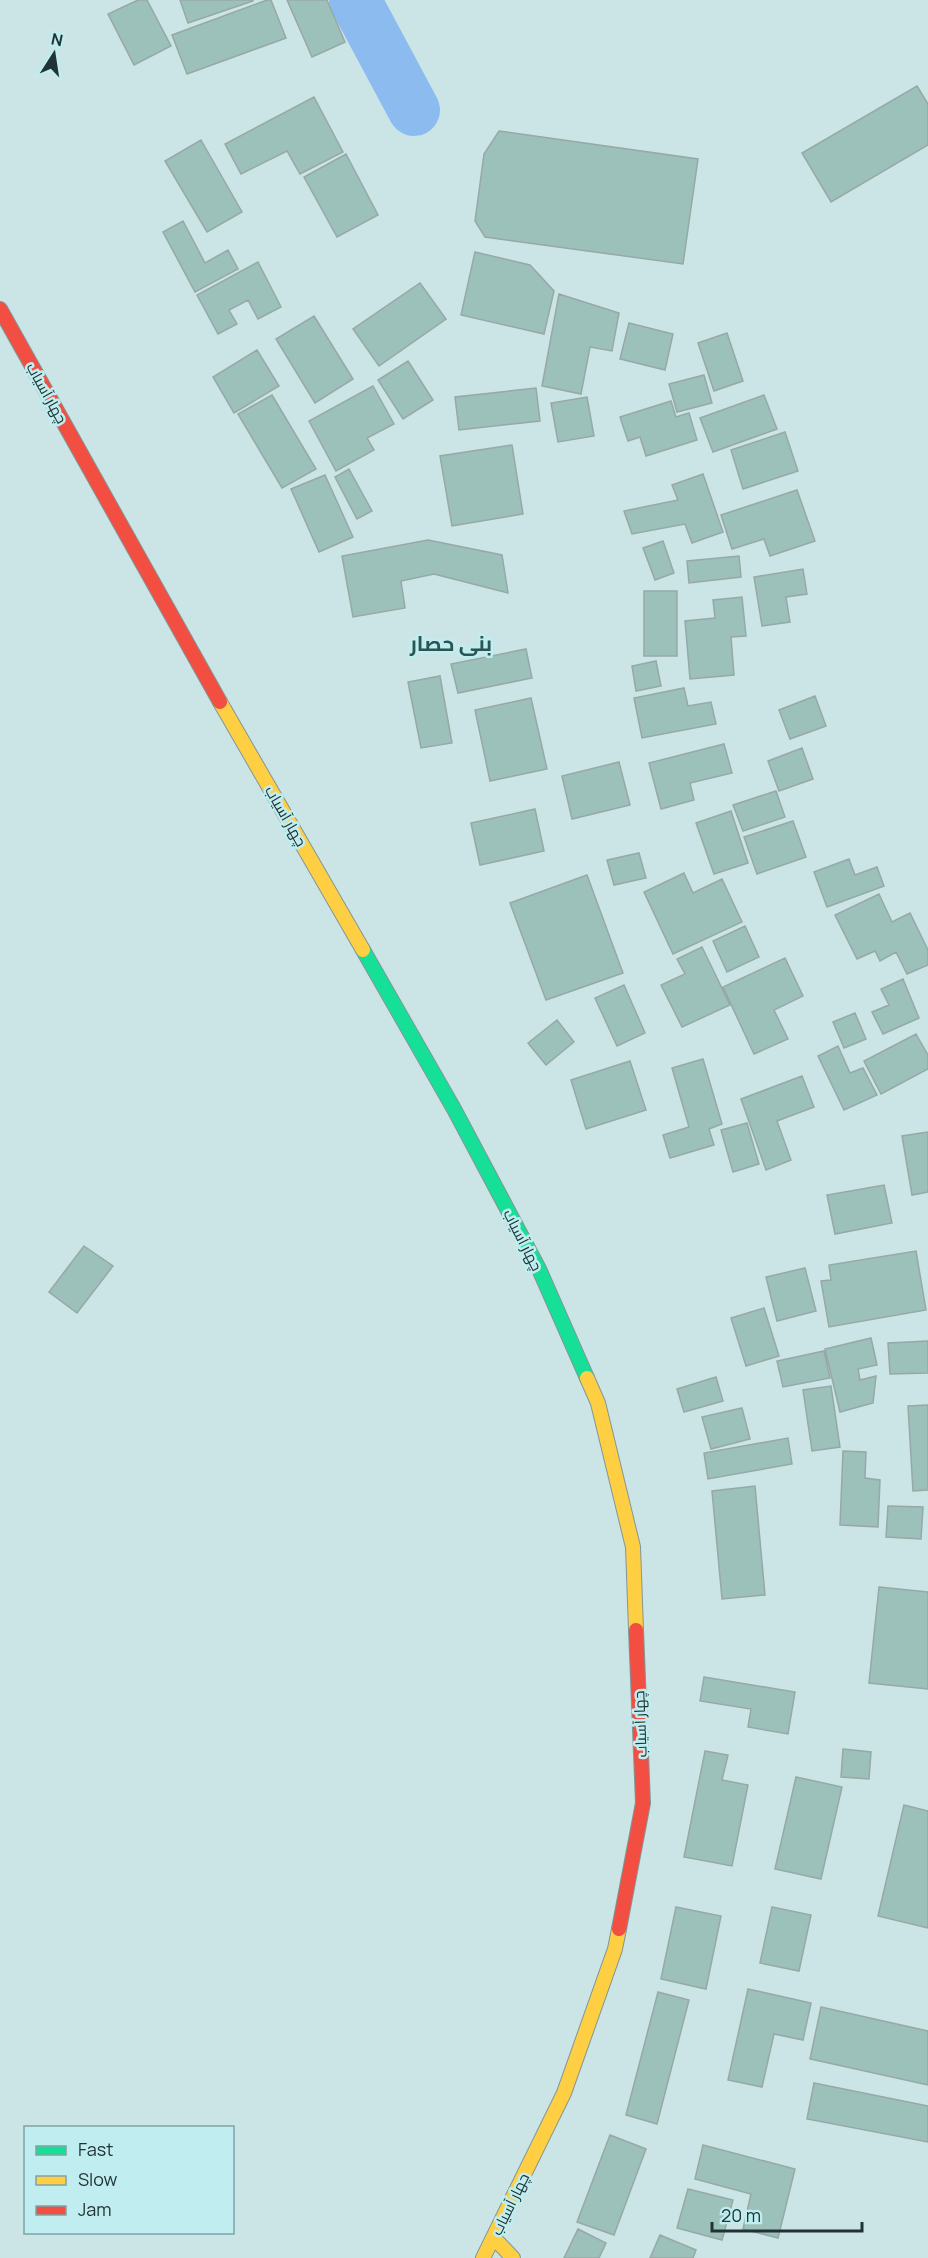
<svg xmlns="http://www.w3.org/2000/svg" width="928" height="2258" viewBox="0 0 928 2258" font-family="Manrope,Cairo,sans-serif">
  <style>
    .lines { fill: none; stroke-linecap: round; stroke-linejoin: round }
    .canal { stroke: #8bbbef; stroke-width: 52 }
    .building { fill: #9cc0ba; stroke: #96a9a6; stroke-width: 1.5 }
    .fast-casing { stroke: #839697; stroke-width: 16 }
    .slow-casing { stroke: #839697; stroke-width: 16 }
    .jam-casing { stroke: #839697; stroke-width: 16 }
    .fast { stroke: #16e098; stroke-width: 14 }
    .slow { stroke: #ffcf43; stroke-width: 14 }
    .jam { stroke: #f24e42; stroke-width: 14 }
    .labels { text-anchor: middle; dominant-baseline: central; stroke-width: 5; stroke-linejoin: round; paint-order: stroke }
    .street-label { font-size: 15px; fill: #213334; stroke: #c0eef0 }
    .district-label { font-size: 21px; font-weight: bold; fill: #2a5456; stroke: #c0eef0 }
  </style>
  <rect width="100%" height="100%" fill="#cbe4e5"/>
  <g class="lines">
    <!-- canal -->
    <path class="canal" d="M355,0L414,110"/>
  </g>
  <!-- building -->
  <path class="building" d="M138,0H147L171,46L134,65L108,14Z
    M180,0H253V1L188,23Z
    M267,0H271L286,38L187,74L172,35Z
    M287,0H327L345,42L312,57Z
    M917,86L928,104V145L831,202L802,153Z
    M314,97L343,152L300,174L287,151L241,174L225,144Z
    M499,131L698,159L683,264L485,237L475,221L484,154Z
    M201,140L242,212L207,232L165,161Z
    M346,154L378,215L337,237L304,177Z
    M183,221L205,263L228,250L238,269L195,292L163,232Z
    M475,252L530,265L554,291L544,334L461,315Z
    M258,262L281,307L258,319L248,300L229,310L237,324L218,334L197,295Z
    M420,283L446,319L379,366L353,329Z
    M559,294L619,313L612,351L590,347L581,394L542,386Z
    M314,316L353,379L315,403L276,339Z
    M629,323L673,334L665,370L620,359Z
    M727,333L743,381L714,391L698,343Z
    M257,350L279,386L234,413L213,377Z
    M408,361L433,400L403,419L378,380Z
    M704,375L712,403L677,412L669,384Z
    M373,386L394,424L367,438L374,450L336,471L309,421Z
    M536,388L540,421L459,430L455,397Z
    M272,395L316,469L282,488L238,414Z
    M764,395L777,429L713,452L700,418Z
    M587,397L594,436L558,442L551,403Z
    M671,401L676,417L689,413L697,440L646,456L640,437L628,441L620,417Z
    M785,432L798,471L743,489L731,450Z
    M512,445L523,514L452,526L440,456Z
    M349,469L372,511L357,519L335,477Z
    M703,474L723,532L692,543L685,524L632,534L624,511L678,500L672,485Z
    M325,475L353,537L319,552L291,489Z
    M797,490L815,541L770,556L764,539L732,549L721,515Z
    M428,540L502,555L508,593L434,574L401,581L405,608L353,617L342,556Z
    M663,541L674,573L655,580L643,548Z
    M739,556L741,577L689,583L687,561Z
    M803,569L807,594L786,597L790,622L762,626L754,577Z
    M644,591H677V656H644Z
    M742,597L746,636L731,637L734,675L690,679L685,621L715,618L713,600Z
    M526,649L532,678L458,693L451,664Z
    M656,661L661,686L636,691L632,666Z
    M440,676L452,743L421,748L408,682Z
    M684,688L688,706L711,702L716,724L642,738L634,698Z
    M815,696L826,726L790,739L779,710Z
    M531,698L547,769L490,781L475,710Z
    M724,744L732,773L690,783L694,800L661,809L649,763Z
    M802,748L813,779L779,791L768,761Z
    M619,762L630,805L572,819L562,776Z
    M776,791L785,817L743,831L733,805Z
    M535,809L544,851L480,865L471,823Z
    M731,811L748,863L714,874L696,823Z
    M793,821L806,857L757,874L744,837Z
    M639,853L646,878L614,885L607,860Z
    M849,859L855,875L877,867L884,886L827,907L814,872Z
    M684,873L693,893L722,879L742,922L673,954L644,892Z
    M587,875L623,973L546,1000L510,903Z
    M879,894L892,922L910,913L928,950V965L907,974L896,952L880,961L875,951L857,959L835,915Z
    M745,926L759,957L727,972L713,941Z
    M702,947L730,1005L682,1027L661,985L685,974L677,959Z
    M785,958L803,996L774,1010L788,1039L754,1054L723,987Z
    M903,979L919,1018L883,1034L872,1012L889,1005L881,989Z
    M624,985L645,1033L617,1046L595,998Z
    M855,1013L866,1039L844,1048L833,1022Z
    M557,1020L574,1042L546,1065L528,1043Z
    M916,1034L928,1055V1069L881,1094L864,1061Z
    M838,1046L850,1073L863,1068L877,1095L844,1110L818,1056Z
    M703,1059L722,1124L709,1129L714,1145L670,1158L663,1135L689,1127L672,1068Z
    M630,1061L646,1110L586,1129L571,1080Z
    M802,1076L814,1107L777,1121L791,1160L766,1170L741,1099Z
    M747,1123L759,1164L733,1172L721,1130Z
    M928,1132V1192L912,1195L902,1136Z
    M884,1185L892,1223L835,1234L827,1195Z
    M84,1246L113,1266L77,1313L49,1292Z
    M916,1251L926,1310L829,1327L821,1281L831,1280L829,1265Z
    M805,1268L816,1311L777,1321L766,1277Z
    M764,1308L779,1356L746,1366L731,1318Z
    M871,1338L877,1365L858,1369L860,1380L876,1376L873,1403L840,1412L825,1349Z
    M928,1341V1373L890,1374L888,1343Z
    M824,1351L830,1378L783,1387L777,1361Z
    M716,1377L723,1401L684,1412L677,1389Z
    M831,1386L840,1447L812,1451L803,1390Z
    M928,1405V1490L913,1491L908,1406Z
    M742,1408L750,1439L711,1449L702,1417Z
    M788,1438L792,1464L708,1479L704,1453Z
    M843,1451L866,1452L865,1478L880,1480L878,1527L840,1525Z
    M755,1486L765,1595L722,1599L712,1491Z
    M888,1506L923,1507L921,1539L886,1537Z
    M879,1587L928,1592V1689L869,1683Z
    M704,1677L795,1692L788,1734L748,1727L751,1709L700,1701Z
    M843,1749L871,1752L869,1779L841,1777Z
    M705,1751L728,1755L722,1780L748,1785L732,1866L684,1857Z
    M796,1777L842,1787L821,1879L775,1869Z
    M904,1805L928,1811V1928L878,1916Z
    M676,1907L721,1916L706,1989L661,1979Z
    M772,1907L811,1915L799,1971L760,1963Z
    M748,1989L811,2003L803,2040L774,2034L762,2087L728,2080Z
    M658,1992L689,2000L657,2124L626,2115Z
    M821,2007L928,2031V2085L810,2059Z
    M814,2083L928,2106V2142L807,2119Z
    M610,2135L646,2149L614,2235L577,2222Z
    M703,2145L795,2169L778,2238L743,2229L751,2194L695,2179Z
    M688,2189L733,2200L722,2240L677,2228Z
    M578,2229L606,2243L599,2258H564Z
    M660,2235L696,2250L693,2258H650Z"/>
  <g class="lines">
    <!-- fast casing -->
    <g class="fast-casing">
      <path id="fast" d="M363,950L454,1109L539,1269L587,1378"/>
    </g>
    <!-- slow casing -->
    <g class="slow-casing">
      <path id="slow" d="M220,702L363,950
        M587,1378L598,1403L633,1547L636,1630
        M494,2238L513,2258
        M483,2258L564,2093L615,1949L619,1929"/>
    </g>
    <!-- jam casing -->
    <g class="jam-casing">
      <path id="jam" d="M0,309L220,702
        M619,1929L643,1803L636,1630"/>
    </g>
    <!-- fast -->
    <use href="#fast" class="fast"/>
    <!-- slow -->
    <use href="#slow" class="slow"/>
    <!-- jam -->
    <use href="#jam" class="jam"/>
  </g>
  <g class="labels">
    <!-- street labels -->
    <g class="street-label">
      <text transform="translate(47 393) rotate(61)">چهار آسیاب</text>
      <text transform="translate(286 816) rotate(60)">چهار آسیاب</text>
      <text transform="translate(523 1240) rotate(63)">چهار آسیاب</text>
      <text transform="translate(640 1724) rotate(-92)">چهار آسیاب</text>
      <text transform="translate(510 2204) rotate(-64)">چهار آسیاب</text>
    </g>
    <!-- district labels -->
    <g class="district-label">
      <text x="451" y="643">بنی حصار</text>
    </g>
  </g>
  <!-- legend -->
  <rect x="24" y="2126" width="210" height="108" fill="#c0eef0" stroke="#80a3a5" stroke-width="1.5"/>
  <rect x="36" y="2146" width="30" height="9" fill="#16e098" stroke="#80a3a5" stroke-width="1.5"/>
  <text x="78" y="2156" font-size="18" fill="#213334">Fast</text>
  <rect x="36" y="2176" width="30" height="9" fill="#ffcf43" stroke="#80a3a5" stroke-width="1.5"/>
  <text x="78" y="2186" font-size="18" fill="#213334">Slow</text>
  <rect x="36" y="2206" width="30" height="9" fill="#f24e42" stroke="#80a3a5" stroke-width="1.5"/>
  <text x="78" y="2216" font-size="18" fill="#213334">Jam</text>
  <!-- north arrow -->
  <g transform="translate(54 54) rotate(12)" stroke="#c0eef0" stroke-width="4.5" paint-order="stroke">
  <path d="M0-4.5L10 22L0 15L-10 22Z" fill="#213334"/>
  <text y="-9" font-size="16" font-weight="bold" text-anchor="middle" fill="#213334">N</text>
  </g>
  <!-- scale -->
  <path d="M712 2222v9h150v-9" fill="none" stroke="#213334" stroke-width="3"/>
  <text x="721" y="2222" font-size="18" fill="#213334" stroke="#c0eef0" stroke-width="4.5" paint-order="stroke">20 m</text>
</svg>
